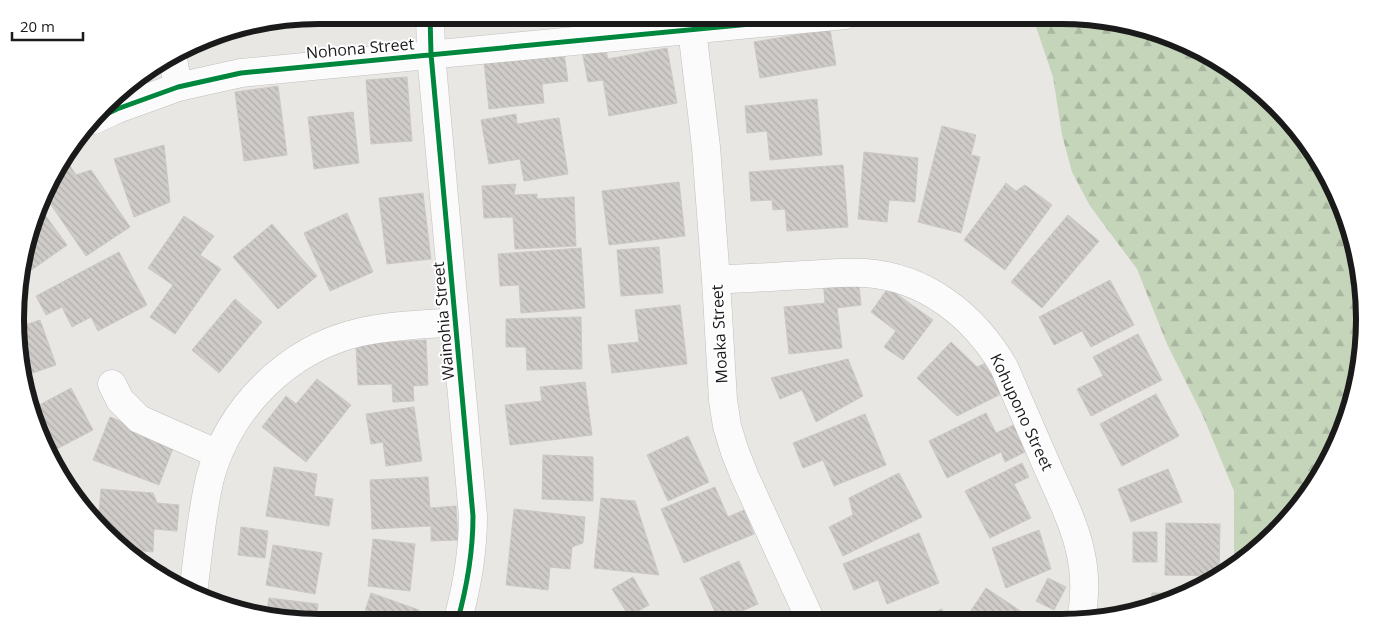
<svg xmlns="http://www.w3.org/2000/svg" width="1380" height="638" viewBox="0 0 1380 638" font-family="'Open Sans',sans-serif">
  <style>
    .forest { fill: url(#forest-firs) }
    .building { fill: url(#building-back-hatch); stroke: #ccc9c5 }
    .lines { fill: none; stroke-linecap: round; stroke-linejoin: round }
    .minor-casing { stroke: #c0bfbd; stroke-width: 29 }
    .minor { stroke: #fcfbfb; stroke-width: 28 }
    .cycleway-casing { stroke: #fff; stroke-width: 8 }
    .cycleway { stroke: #00873e; stroke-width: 5 }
    .labels { text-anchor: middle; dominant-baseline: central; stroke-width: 4; stroke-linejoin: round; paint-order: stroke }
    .street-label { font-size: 16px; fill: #1a1a1a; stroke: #fff }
    .rim { fill: none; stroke: #1a1a1a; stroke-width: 6 }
  </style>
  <defs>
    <pattern id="forest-firs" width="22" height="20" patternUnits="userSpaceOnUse" patternTransform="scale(1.25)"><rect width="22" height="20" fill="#c4d5ba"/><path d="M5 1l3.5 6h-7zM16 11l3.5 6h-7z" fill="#a8b69f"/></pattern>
    <pattern id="building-back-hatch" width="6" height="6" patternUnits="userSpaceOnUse" patternTransform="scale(1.25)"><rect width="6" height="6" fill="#cecbc8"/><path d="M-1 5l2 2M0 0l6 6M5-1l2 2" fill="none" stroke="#b0aeab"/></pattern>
  </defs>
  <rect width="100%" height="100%" fill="#e9e7e3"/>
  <!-- forest -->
  <path class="forest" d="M1032,15H1061L1177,38L1276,104L1342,202L1365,319L1342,435L1302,504L1246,560L1234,567V491L1203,416L1167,344L1137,269L1090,206L1072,172L1062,135L1053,77Z"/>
  <!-- building -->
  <path class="building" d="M830,29L836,65L760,78L754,42Z
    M605,47L608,59L667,48L677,103L609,116L603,80L588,82L582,51Z
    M564,53L568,81L542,84L544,103L489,109L484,62Z
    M407,77L412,141L371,144L366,80Z
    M278,86L287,155L244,161L235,92Z
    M817,99L822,155L770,160L767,131L747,133L745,106Z
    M353,112L359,163L314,169L308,117Z
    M516,114L517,124L559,118L568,174L524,181L520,159L489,164L481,120Z
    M942,126L976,135L971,155L980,157L961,233L918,222Z
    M164,145L170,202L134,217L114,159Z
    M864,152L918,158L915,202L889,200L887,222L858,219Z
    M65,158L76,175L91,170L130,227L86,256L45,196L56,167Z
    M843,165L848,227L787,231L785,209L773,210L772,200L751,201L749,172Z
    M679,182L685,236L609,245L602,191Z
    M1006,183L1016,191L1025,185L1052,205L1005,270L964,240Z
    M516,184L514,195L537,194V199L574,197L576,246L515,249L513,217L484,218L482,186Z
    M423,193L431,259L387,264L379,198Z
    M40,208L67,245L26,274L21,266V260Z
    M347,213L373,272L330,291L304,233Z
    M1068,215L1099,241L1042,308L1011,282Z
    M184,216L214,236L200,255L221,269L175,334L150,317L173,285L148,268Z
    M272,224L317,276L278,309L233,257Z
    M659,247L663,293L621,296L617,250Z
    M581,248L585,308L521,313L519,285L500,286L498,254Z
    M119,252L147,305L98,331L91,317L72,327L62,307L46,315L36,296Z
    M858,276L861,305L837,308L842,348L789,354L784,307L825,303L823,279Z
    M1110,280L1134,325L1091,347L1082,331L1054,345L1039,317Z
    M888,288L933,320L903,360L884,347L896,331L871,312Z
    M235,299L262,322L219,373L192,350Z
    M680,305L687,364L612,373L608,345L639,342L635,310Z
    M581,317L582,369L527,370L526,347H506V319Z
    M40,320L56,365L24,376L18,359L19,327Z
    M1138,334L1162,380L1091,416L1077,389L1103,376L1093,357Z
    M426,340L428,385L413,386L414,401L393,402L392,384L358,385L356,344Z
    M951,342L977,367L990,361L1005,392L957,416L917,378Z
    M848,359L863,396L816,422L802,390L780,399L771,378Z
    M317,379L351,405L306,462L262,427L286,396L296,404Z
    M585,382L592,435L510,445L505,405L542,401L540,387Z
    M71,388L93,430L49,453L34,408Z
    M1156,394L1179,436L1122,466L1100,424Z
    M414,407L422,461L386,466L383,442L371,444L366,414Z
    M986,413L996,433L1016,424L1029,450L1005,462L1001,452L947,478L929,441Z
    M865,414L886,465L834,486L823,460L803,468L793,443Z
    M110,417L175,443L159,485L93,460Z
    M688,436L709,482L668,501L647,455Z
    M543,455L593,457V501L542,499Z
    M1022,463L1029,477L1014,484L1031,518L990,538L965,491Z
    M274,467L317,474L314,496L333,499L329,526L266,516Z
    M1168,469L1182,502L1131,522L1118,489Z
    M899,473L922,517L843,556L829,527L853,515L849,498Z
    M428,477L430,508L456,506L458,540L431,541V526L372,529L370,480Z
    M715,487L728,517L744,510L754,534L684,563L661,509Z
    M101,489L153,493L157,503L179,505L177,531L154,529L153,552L122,549L113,540V528L102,527L98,523Z
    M601,498L635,501L659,575L594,568Z
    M514,509L585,517L583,543L572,547L570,569L550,567L548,590L506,585Z
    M1166,523L1220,524L1219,576L1165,575Z
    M241,527L268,531L265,558L238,555Z
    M1039,530L1051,569L1006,588L992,548Z
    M1133,532H1157V562H1133Z
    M919,533L939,583L887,604L878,580L854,590L843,564Z
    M373,539L415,544L410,591L368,586Z
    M273,545L322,553L315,594L266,585Z
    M739,561L758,604L719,621L700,578Z
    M150,566L166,567L165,576L149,567Z
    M633,577L649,605L629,616L612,589Z
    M1048,578L1066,587L1054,610L1036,601Z
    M986,588L1022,612L1016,621H964Z
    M371,593L419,610L414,623H361Z
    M1152,593L1188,594L1178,600L1151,607Z
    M269,598L318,604L316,622L267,613Z
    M942,609L947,621H912Z"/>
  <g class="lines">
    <!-- minor casing -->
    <g class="minor-casing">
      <path id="minor" d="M430,15L431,54L473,516C473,553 467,587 457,623
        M692,29L706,147L716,280L723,400L727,426L735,452L745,477L811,621
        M173,59L178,87
        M94,120L117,109L178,87L241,73L845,15
        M716,280C746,278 775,277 804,275C824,274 845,272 865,273C926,277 974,316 1004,367C1018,400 1033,433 1047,466C1071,520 1093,559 1081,620
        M112,384L120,400L139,419L218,454
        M193,594C198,555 201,515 210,478C229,408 287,350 357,333C389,325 423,325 455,322"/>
    </g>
    <!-- minor -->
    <use href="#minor" class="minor"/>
    <!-- cycleway casing -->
    <g class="cycleway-casing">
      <path id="cycleway" d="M430,15L431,54L473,516C473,553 467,587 457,623
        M94,120L117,109L178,87L241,73L845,15"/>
    </g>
    <!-- cycleway -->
    <use href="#cycleway" class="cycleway"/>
  </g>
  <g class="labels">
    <!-- street labels -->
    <g class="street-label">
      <text transform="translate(360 48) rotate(-5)">Nohona Street</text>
      <text transform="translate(443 321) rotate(-95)">Wainohia Street</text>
      <text transform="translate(719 334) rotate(-93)">Moaka Street</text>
      <text transform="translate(1022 412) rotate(65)">Kohupono Street</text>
    </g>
  </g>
  <!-- crop -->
  <path d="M0 0H1380V638H0ZM319 24H1061A295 295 0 0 1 1356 319V319A295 295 0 0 1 1061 614H319A295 295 0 0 1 24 319V319A295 295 0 0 1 319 24Z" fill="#fff" fill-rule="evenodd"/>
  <path class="rim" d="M319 24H1061A295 295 0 0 1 1356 319V319A295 295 0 0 1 1061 614H319A295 295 0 0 1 24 319V319A295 295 0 0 1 319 24Z"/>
  <!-- scale -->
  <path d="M12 32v8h71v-8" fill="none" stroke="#1a1a1a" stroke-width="2.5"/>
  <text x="20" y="32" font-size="15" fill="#1a1a1a" stroke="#ffffff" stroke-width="4" paint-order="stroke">20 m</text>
</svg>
